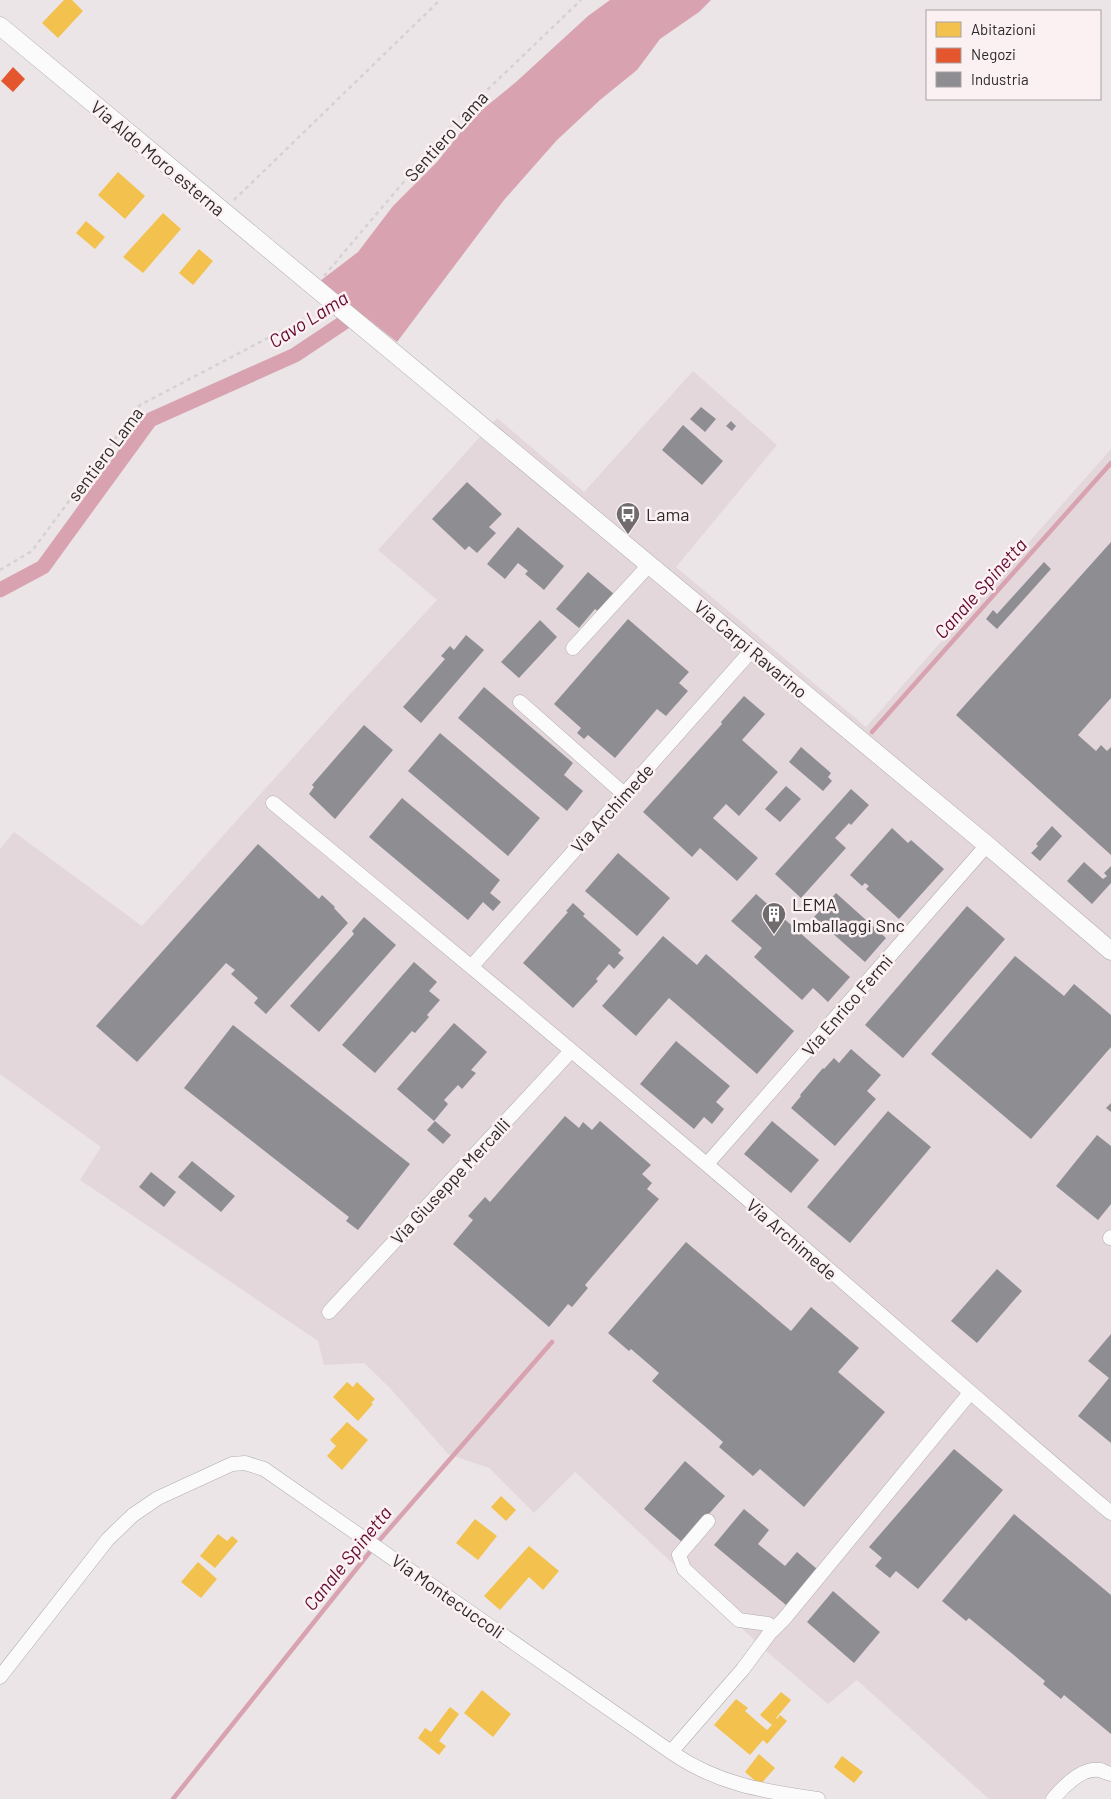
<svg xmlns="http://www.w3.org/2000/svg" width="1111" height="1799" viewBox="0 0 1111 1799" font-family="Barlow,sans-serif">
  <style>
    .built { fill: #e3d7db }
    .water { fill: #d8a2b1 }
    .homes { fill: #f2c14e }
    .shops { fill: #e4572e }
    .industry { fill: #8d8d92 }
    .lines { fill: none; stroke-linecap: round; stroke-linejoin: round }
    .stream { stroke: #d8a2b1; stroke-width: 4.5 }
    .canal { stroke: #d8a2b1; stroke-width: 15 }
    .minor-casing { stroke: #b0acad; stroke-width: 15 }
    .major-casing { stroke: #b0acad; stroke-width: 19 }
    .path { stroke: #d4d2d3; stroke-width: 2.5; stroke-dasharray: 4 4; stroke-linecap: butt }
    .minor { stroke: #fcfbfb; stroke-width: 14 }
    .major { stroke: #fcfbfb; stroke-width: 18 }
    .labels { text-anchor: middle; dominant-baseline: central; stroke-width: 5; stroke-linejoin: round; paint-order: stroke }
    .street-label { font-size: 18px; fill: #2d2a2a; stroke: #fbf1f3 }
    .poi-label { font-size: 18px; fill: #2d2a2a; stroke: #fbf1f3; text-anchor: start }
    .water-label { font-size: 19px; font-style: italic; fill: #630931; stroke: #fbf1f3 }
  </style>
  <rect width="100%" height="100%" fill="#ebe5e7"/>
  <!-- built -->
  <path class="built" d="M693,371L777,445L676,567L866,727L1111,449V1781L1099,1775L1080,1772L1056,1799H989L857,1680L828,1704L765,1650L575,1472L534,1513L489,1468L448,1454L389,1387L364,1363L324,1365L318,1341L80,1180L101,1147L0,1074V849L14,832L142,926L352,692L437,600L378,550L497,418L584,492Z"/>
  <!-- water -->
  <path class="water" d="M610,0H711L699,12L660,39L637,70L600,100L557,140L504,200L397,342L320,281L358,252L393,206L437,162L472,118L516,82L588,16Z"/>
  <!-- homes -->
  <path class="homes" d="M64,0H72L83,11L58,38L42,23Z
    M118,172L145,196L125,219L98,195Z
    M163,213L181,229L143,273L123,257Z
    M86,221L105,237L95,249L76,233Z
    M199,249L213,261L193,285L179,273Z
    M347,1382L353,1387L357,1382L375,1399L371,1403L373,1404L358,1421L333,1397Z
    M347,1422L368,1440L342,1470L327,1456L336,1446L330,1440Z
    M501,1496L516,1510L506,1521L491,1507Z
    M475,1519L497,1536L478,1560L456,1543Z
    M218,1534L227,1541L232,1536L238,1541L215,1568L200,1556Z
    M529,1546L559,1571L543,1590L529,1577L500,1610L484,1596Z
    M198,1562L217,1579L201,1598L181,1582Z
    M482,1690L511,1714L493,1737L464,1713Z
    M781,1692L791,1700L776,1718L777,1719L780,1715L787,1721L767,1744L763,1740L750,1755L714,1725L736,1699L748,1708L745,1711L767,1730L772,1725L760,1715Z
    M450,1707L459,1714L439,1741L446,1746L439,1755L418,1738L425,1728L431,1732Z
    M759,1754L775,1768L760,1785L745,1772Z
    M842,1756L863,1772L854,1783L834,1767Z"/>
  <!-- shops -->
  <path class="shops" d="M13,67L25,79L13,92L1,81Z"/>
  <!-- industry -->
  <path class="industry" d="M701,407L716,419L705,432L690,419Z
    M731,421L736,426L732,431L726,426Z
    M683,425L723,461L702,485L662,450Z
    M467,482L502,514L489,527L496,533L477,553L469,546L465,550L432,519Z
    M518,527L564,566L544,590L525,574L528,571L518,563L505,579L487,564Z
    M1111,542V698L1078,735L1096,751L1101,745L1107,751L1111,747V855L956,715Z
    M1044,562L1051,569L997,629L986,619L993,610L997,614Z
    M588,572L614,594L599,612L595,609L579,628L556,609Z
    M628,619L689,672L679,683L688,691L666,716L657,709L615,758L588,735L584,739L577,733L581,728L554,704Z
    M540,620L557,637L519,678L501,662Z
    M466,635L484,650L421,723L403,707L445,659L441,656L450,646L454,650Z
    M484,687L573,763L564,775L583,791L567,811L458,718Z
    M744,696L765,714L742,740L778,772L739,816L726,804L713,818L758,858L737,881L700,848L692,857L643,812L722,724L721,722Z
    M364,725L393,750L335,819L309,794L314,787L312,785Z
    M440,733L540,818L508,856L408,771Z
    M801,747L831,773L828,777L832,781L823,791L789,762Z
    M786,786L801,799L780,822L765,809Z
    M851,789L869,805L851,825L849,823L835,838L846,848L801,898L775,874Z
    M402,798L500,880L490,893L501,902L493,911L483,902L468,920L369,837Z
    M1052,826L1062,836L1040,861L1031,853L1038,846L1036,844Z
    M892,828L908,843L911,840L944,869L899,919L866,889L869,886L865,883L862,886L850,875Z
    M258,844L319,899L322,895L335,907L334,908L348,923L266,1014L254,1003L258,998L231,974L235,970L226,963L137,1062L96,1026Z
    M618,853L670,898L637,936L585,891Z
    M1084,862L1103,879L1107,876L1104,873L1111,866V883L1092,904L1067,881Z
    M836,893L886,938L865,962L814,917Z
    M756,894L850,977L828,1002L813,988L802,1000L754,957L762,948L731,921Z
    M573,903L585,914L583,916L621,950L618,953L624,958L614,969L609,964L596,979L598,981L573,1008L523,963L568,912L566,911Z
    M967,906L1005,939L903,1058L865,1025Z
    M364,917L396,945L319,1032L290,1006L354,934L352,931Z
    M663,936L697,965L706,954L794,1031L757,1074L669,998L636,1036L602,1006Z
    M1015,956L1064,996L1074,984L1111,1015V1047L1031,1139L931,1054Z
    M414,962L437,982L429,991L440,1000L427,1015L429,1017L415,1033L412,1031L375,1073L342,1045Z
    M454,1023L487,1052L471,1070L476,1073L462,1089L458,1085L444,1100L448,1104L434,1121L397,1089Z
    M233,1025L410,1164L358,1230L346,1221L349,1217L184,1088Z
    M676,1041L730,1086L716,1102L724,1109L712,1124L704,1117L694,1129L640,1084Z
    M851,1049L881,1075L867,1091L876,1099L835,1146L791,1108L801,1096L800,1095L823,1068L824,1069L834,1058L839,1063Z
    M1111,1103V1112L1106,1108Z
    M888,1111L931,1147L850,1243L807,1207Z
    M565,1116L579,1128L583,1122L592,1130L600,1121L651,1165L642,1174L652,1183L647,1189L659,1199L585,1285L588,1288L572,1307L568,1304L549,1327L453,1244L473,1220L468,1216L485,1197L490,1202Z
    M435,1121L451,1135L443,1144L427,1130Z
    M772,1121L819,1160L791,1193L744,1154Z
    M1097,1135L1111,1146V1204L1098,1220L1056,1186Z
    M192,1161L235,1196L221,1212L178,1177Z
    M151,1172L176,1192L164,1207L139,1187Z
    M686,1242L791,1331L811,1307L859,1348L838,1372L885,1412L804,1507L760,1469L753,1476L719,1447L723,1442L652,1381L659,1373L631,1349L629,1351L608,1333Z
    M997,1269L1022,1291L977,1343L951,1321Z
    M1111,1334V1443L1078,1416L1109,1378L1088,1361Z
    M954,1449L1003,1490L918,1589L896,1571L890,1578L875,1566L882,1558L869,1547Z
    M685,1461L725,1496L683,1543L644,1509Z
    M744,1509L769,1530L758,1544L785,1566L797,1552L817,1569L786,1605L714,1545Z
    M1014,1514L1111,1595V1734L1064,1695L1061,1699L1043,1684L1045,1681L969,1618L966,1621L942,1601Z
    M833,1591L880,1632L854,1663L807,1622Z"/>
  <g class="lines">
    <!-- stream -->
    <path class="stream" d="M872,732L1111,463
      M173,1799L377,1543L552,1342"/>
    <!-- canal -->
    <path class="canal" d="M0,590L43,567L150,420L295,355L361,311"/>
    <!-- minor casing -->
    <g class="minor-casing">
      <path id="minor" d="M573,648L649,565
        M520,702L624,794
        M273,803C418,922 562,1042 705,1163C842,1279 975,1398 1111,1513
        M472,966L752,650
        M707,1164L987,845
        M1110,1238L1111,1237
        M329,1312L571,1051
        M772,1631L784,1619L970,1393
        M0,1677L108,1539L133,1515L158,1498L232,1464L245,1463L264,1469L671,1752C719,1785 763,1791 818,1799
        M671,1752L743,1669L772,1630L768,1624L739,1620L684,1569L679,1555L708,1521
        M1053,1799C1063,1787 1082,1767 1100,1770C1103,1771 1107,1773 1111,1774"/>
    </g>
    <!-- major casing -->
    <g class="major-casing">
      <path id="major" d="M0,26L987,845L1111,951"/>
    </g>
    <!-- path -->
    <path class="path" d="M234,200L440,0
      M324,276L457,119L581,0
      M0,570L32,551L140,405L306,318"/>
    <!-- minor -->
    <use href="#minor" class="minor"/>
    <!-- major -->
    <use href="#major" class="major"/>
  </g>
  <!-- icons -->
  <defs>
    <g id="bus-pin" transform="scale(1.25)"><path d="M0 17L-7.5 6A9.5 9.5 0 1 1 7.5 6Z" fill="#706b6c" stroke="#fbf1f3"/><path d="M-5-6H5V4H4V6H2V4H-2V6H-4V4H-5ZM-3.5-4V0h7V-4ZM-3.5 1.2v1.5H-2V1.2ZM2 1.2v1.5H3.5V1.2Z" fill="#fff"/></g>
    <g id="building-pin" transform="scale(1.25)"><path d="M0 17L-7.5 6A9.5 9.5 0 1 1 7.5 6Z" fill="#706b6c" stroke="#fbf1f3"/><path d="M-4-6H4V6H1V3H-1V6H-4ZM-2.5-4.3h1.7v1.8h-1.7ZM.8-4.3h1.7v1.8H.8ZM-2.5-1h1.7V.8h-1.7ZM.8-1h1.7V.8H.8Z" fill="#fff"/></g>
  </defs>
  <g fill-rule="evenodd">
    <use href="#bus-pin" x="628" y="514"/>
    <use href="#building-pin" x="774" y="914"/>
  </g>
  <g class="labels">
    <!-- street labels -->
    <g class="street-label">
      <text transform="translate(446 136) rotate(-48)">Sentiero Lama</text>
      <text transform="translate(158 158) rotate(40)">Via Aldo Moro esterna</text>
      <text transform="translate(105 454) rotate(-53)">sentiero Lama</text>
      <text transform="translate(751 649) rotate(40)">Via Carpi Ravarino</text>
      <text transform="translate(612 808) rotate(-48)">Via Archimede</text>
      <text transform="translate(847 1005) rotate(-49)">Via Enrico Fermi</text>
      <text transform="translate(450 1181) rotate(-47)">Via Giuseppe Mercalli</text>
      <text transform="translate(792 1239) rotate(41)">Via Archimede</text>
      <text transform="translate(448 1596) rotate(35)">Via Montecuccoli</text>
    </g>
    <!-- poi labels -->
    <g class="poi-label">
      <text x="646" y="514">Lama</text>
      <text x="792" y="904">LEMA<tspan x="792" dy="21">Imballaggi Snc</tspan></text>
    </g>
    <!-- water labels -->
    <g class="water-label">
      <text transform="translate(308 319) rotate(-32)">Cavo Lama</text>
      <text transform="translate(980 588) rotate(-48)">Canale Spinetta</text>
      <text transform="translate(347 1558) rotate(-51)">Canale Spinetta</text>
    </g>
  </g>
  <!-- legend -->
  <rect x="926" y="10" width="175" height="90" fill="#fbf1f3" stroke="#a9a1a3"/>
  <rect x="936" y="22" width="25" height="15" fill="#f2c14e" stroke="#a9a1a3"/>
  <text x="971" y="35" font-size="15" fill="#2d2a2a">Abitazioni</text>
  <rect x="936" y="48" width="25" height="15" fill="#e4572e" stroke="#a9a1a3"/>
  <text x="971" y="60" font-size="15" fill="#2d2a2a">Negozi</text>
  <rect x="936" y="72" width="25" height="15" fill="#8d8d92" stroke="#a9a1a3"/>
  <text x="971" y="85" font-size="15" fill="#2d2a2a">Industria</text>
</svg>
